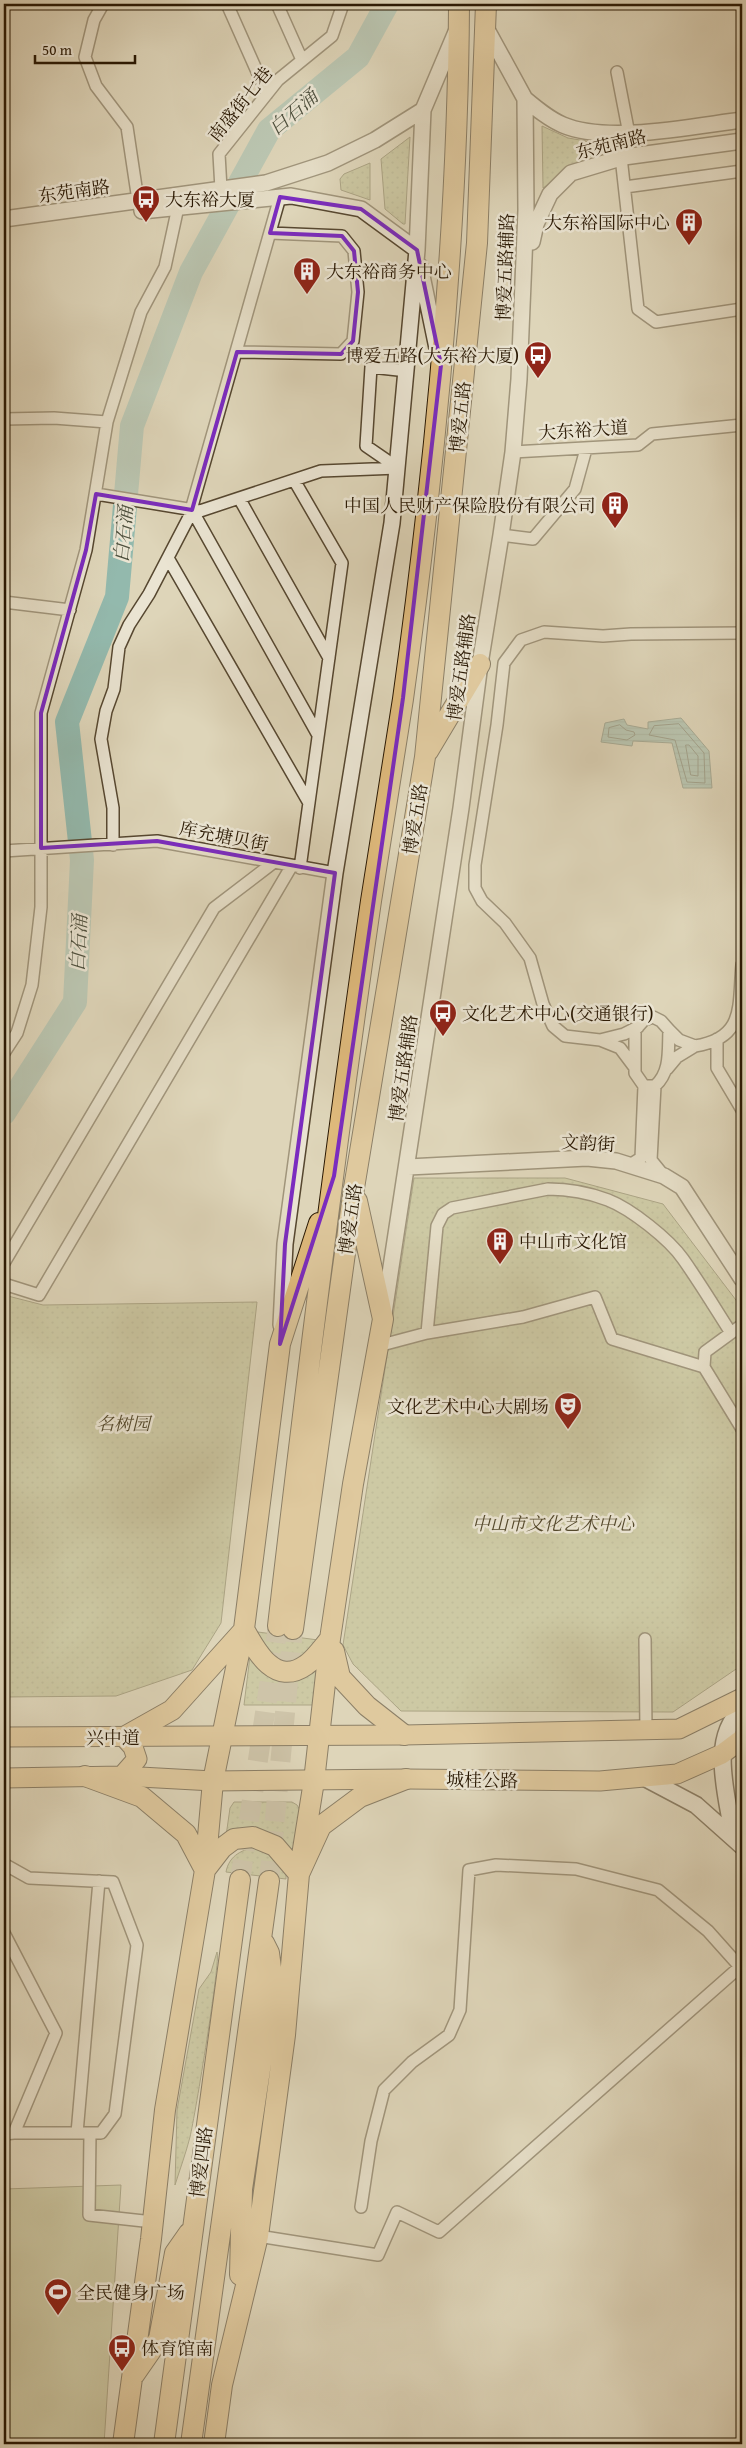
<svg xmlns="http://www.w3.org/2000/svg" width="746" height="2448" viewBox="0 0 746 2448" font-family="'Gentium Book Plus','Noto Serif SC',serif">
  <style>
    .grass { fill: url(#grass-dots); stroke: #706a46 }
    .pitch { fill: #b8bb8a; stroke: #706a46 }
    .water { fill: url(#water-rules); stroke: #697969 }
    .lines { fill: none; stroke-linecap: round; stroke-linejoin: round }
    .shore { stroke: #5e6858; stroke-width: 1 }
    .river { stroke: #93b9ad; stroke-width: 24 }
    .trunk-tunnel { stroke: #baaf95; stroke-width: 20; stroke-dasharray: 20 10; stroke-linecap: butt }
    .minor-casing { stroke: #564730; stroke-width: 14 }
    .tertiary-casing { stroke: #564730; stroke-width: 18 }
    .secondary-casing { stroke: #291803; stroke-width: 19 }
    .primary-casing { stroke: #291803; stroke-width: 21 }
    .trunk-casing { stroke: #291803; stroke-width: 22 }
    .minor { stroke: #eae4d2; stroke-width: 11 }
    .tertiary { stroke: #eae4d2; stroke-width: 15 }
    .secondary { stroke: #eae4d2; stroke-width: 16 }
    .primary { stroke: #dfba7c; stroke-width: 19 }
    .trunk { stroke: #dfba7c; stroke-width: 20 }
    .marked { fill: none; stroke: #7b2cbf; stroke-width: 4; stroke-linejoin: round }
    .labels { text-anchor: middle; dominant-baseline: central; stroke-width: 5; stroke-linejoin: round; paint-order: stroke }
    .street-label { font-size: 18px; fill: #291803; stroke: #eae4d2 }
    .poi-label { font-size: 18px; fill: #291803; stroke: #eae4d2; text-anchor: start }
    .park-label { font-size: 18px; font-style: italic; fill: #54492c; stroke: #eae4d2 }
    .water-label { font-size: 19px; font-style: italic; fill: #4e503e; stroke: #eae4d2 }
  </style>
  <defs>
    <pattern id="grass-dots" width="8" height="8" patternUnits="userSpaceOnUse" patternTransform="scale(1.25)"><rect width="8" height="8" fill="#b8bb8a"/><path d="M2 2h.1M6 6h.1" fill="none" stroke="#9ea075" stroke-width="1.8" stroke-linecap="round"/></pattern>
    <pattern id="water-rules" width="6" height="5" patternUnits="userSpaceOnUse" patternTransform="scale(1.25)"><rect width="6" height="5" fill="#93b9ad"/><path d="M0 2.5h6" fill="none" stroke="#7f9e93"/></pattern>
  </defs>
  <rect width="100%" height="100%" fill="#ded5b9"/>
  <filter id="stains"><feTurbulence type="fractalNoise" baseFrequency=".004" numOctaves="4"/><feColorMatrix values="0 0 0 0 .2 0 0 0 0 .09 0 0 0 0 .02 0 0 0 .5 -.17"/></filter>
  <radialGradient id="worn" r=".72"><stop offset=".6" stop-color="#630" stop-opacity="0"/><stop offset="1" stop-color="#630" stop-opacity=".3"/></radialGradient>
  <!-- grass -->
  <path class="grass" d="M542,126L568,138L586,141L592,152L589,158L543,188Z
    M410,137L405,224H403L385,209L381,159Z
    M370,163V200L341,190L340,179L344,174Z
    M414,1178H565L663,1204L742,1308V1665L673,1712L401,1711L353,1664L343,1645Z
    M4,1295L43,1305L257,1302L221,1623L192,1670L116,1696L4,1697Z
    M258,1632L318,1640L296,1662H278L257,1638Z
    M250,1656L256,1665L322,1658L314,1705H244Z
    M234,1802H292L297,1805L300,1810L294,1849L225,1843L230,1808Z
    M258,1847L267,1848L286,1874V1879L226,1872C229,1855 243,1849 258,1847Z
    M217,1952C221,1960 195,2116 190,2137C186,2153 180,2169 175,2185L177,2110L199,1989L211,1972Z"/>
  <!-- pitch -->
  <path class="pitch" d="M121,2185L104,2444H4V2189Z"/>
  <!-- water -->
  <path class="water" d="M681,718L709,751L712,788H683L672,743L633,741L632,746L601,742L605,723L624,719L627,725L648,729V722Z"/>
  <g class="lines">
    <!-- shore -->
    <path class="shore" d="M679,724L704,753L705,783L687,782L675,740L649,735L654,726Z
      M620,725L626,730L634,732L635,735L627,740L608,737L609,728Z
      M686,745H689L698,756V776L691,775Z"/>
    <!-- river -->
    <path class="river" d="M4,1113L75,1002L82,860L67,722L117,597L132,426L191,272L269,130L358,57L387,4"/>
    <!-- trunk-tunnel -->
    <path class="trunk-tunnel" d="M240,1880L278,1626
      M269,1881L293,1629"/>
    <!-- minor casing -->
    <g class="minor-casing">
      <path id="minor" d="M103,4L94,20L85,57L96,86L127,127L139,207
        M227,4L267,94
        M277,4L302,60
        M617,72L629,134
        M621,157L638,309L656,322L742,309
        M625,187L742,171
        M221,189L219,154L278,80L332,36L343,4
        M237,352L341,354L353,341L358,292L354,251L342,236L270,233
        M4,419L54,418L107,422
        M513,452L638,445L652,434L742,425
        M398,468L366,446L371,367L407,371
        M294,480L342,563L300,868
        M96,494L200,511L321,471L398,468
        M239,498L329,658
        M192,510L318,735
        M501,535L533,539L575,489L586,449
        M168,558L309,803
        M4,602L70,610
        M113,845V808L101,739L106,711L114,689L119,647L129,625L149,594L189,517L280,197
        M4,851L157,841L335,873
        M717,1039V1068L742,1110
        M600,1040L565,1036L553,1026L543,1004L530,958L505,923L482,901L475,888V865L497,725L504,663L521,640L544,632L603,636L631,634L742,633
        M695,1046C746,1038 738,1005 742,965
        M4,1053L17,1033L32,985L41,907V713L86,550L107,422L141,312L165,267L178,207
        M635,1068L620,1048L600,1040L624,1034L638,1027
        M667,1069L677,1057L695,1046L679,1040L669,1030
        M655,1086H644L635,1073V1030L644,1020L653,1017L661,1021L669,1030C668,1050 671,1072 655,1086L651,1160L664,1176
        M630,1165L641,1158L644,1086
        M4,1263L214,908L273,863
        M4,1284L39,1295L291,867
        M742,1325L705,1352L704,1367L742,1429
        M427,1333L437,1226L443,1214L452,1208L548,1189C567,1189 590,1193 608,1200C631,1209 669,1239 683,1259C700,1283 715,1308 731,1333
        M378,1346L427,1333L523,1317L595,1297L612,1339L704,1367
        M645,1639L646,1730
        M4,1864L29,1878L113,1882L137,1945L115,2114L101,2133H14
        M4,1933L56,2033L14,2133L4,2134
        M77,2133L99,1881
        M90,2133L89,2215L153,2222
        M361,2207L371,2141L384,2090L412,2062L449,2035L460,2010L469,1870L496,1865L576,1869L658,1890L708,1931L742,1969
        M258,2236L378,2255L397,2212L439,2232L742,1965"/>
    </g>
    <!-- tertiary casing -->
    <g class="tertiary-casing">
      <path id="tertiary" d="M525,99C537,109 549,119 563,125C608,144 694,126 742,120
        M142,211L291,196L361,209L417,250
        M4,219L266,183L328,163L375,140L423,110
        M532,242L536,224L550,194L571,173L624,157L742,141
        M420,266L438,353
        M408,1167L587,1158L616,1161L664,1176L682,1187L742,1279
        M384,1313L461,808L480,664L501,535L513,452L519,379L526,210L525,99L485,26
        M281,1325L285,1244L335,873L392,523L417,250L423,110L456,32"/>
    </g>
    <!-- secondary casing -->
    <g class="secondary-casing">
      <path id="secondary" d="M645,1778L696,1805L742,1846
        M733,1836C728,1797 708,1740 742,1709"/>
    </g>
    <!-- primary casing -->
    <g class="primary-casing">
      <path id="primary" d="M4,1737L404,1735L679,1729L742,1698
        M122,1776L137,1759L133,1747L124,1737
        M4,1778L122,1776L213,1781L406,1779L600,1781L677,1774L722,1754L742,1739"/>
    </g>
    <!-- trunk casing -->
    <g class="trunk-casing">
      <path id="trunk" d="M428,751L480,664
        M278,1626C306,1384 336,1142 371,901C381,834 393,766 403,699C435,469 458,236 459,4
        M244,1629C256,1651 275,1687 306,1665C315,1659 323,1647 330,1639
        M293,1629L354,1188L425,757L477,243L486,4
        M334,1651L340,1677L367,1706L404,1735
        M124,1737L172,1710L243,1631
        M85,1776L142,1797L186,1834L205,1870L222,1848L234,1839L253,1837L275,1846L299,1874L321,1826L360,1797L406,1779
        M240,2275L242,2189L268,2017L272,1976L269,1953L264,1943
        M134,2375L159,2339L175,2253L189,2233
        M123,2444L151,2239L165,2110L205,1870L213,1781L244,1629L280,1344L319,1223
        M164,2444L240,1880
        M191,2444L269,1881
        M214,2444L222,2385L258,2236L285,2035L299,1874L314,1781L330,1639L353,1484L383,1319L357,1201"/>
    </g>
    <!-- minor -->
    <use href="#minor" class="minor"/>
    <!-- tertiary -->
    <use href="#tertiary" class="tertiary"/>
    <!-- secondary -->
    <use href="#secondary" class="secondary"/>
    <!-- primary -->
    <use href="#primary" class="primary"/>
    <!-- trunk -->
    <use href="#trunk" class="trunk"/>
  </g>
  <!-- marked area -->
  <path d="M0 0H746V2448H0ZM280,197L361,209L417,250L441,365L403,698L334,1176L280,1344L285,1244L335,873L157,841L41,848V713L86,550L96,494L192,510L237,352L341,354L353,341L358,292L354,251L342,236L270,233Z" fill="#ded5b9" fill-opacity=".55" fill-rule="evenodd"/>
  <path class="marked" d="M280,197L361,209L417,250L441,365L403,698L334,1176L280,1344L285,1244L335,873L157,841L41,848V713L86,550L96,494L192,510L237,352L341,354L353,341L358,292L354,251L342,236L270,233Z"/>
  <!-- icons -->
  <defs>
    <g id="bus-pin" transform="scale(1.4375)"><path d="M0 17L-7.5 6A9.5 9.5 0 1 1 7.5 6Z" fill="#8f2418" stroke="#eae4d2"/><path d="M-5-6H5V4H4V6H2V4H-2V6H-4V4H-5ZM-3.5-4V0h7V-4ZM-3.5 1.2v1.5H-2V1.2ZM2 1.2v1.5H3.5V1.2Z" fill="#fff"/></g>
    <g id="building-pin" transform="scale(1.4375)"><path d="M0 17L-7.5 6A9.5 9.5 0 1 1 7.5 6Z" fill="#8f2418" stroke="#eae4d2"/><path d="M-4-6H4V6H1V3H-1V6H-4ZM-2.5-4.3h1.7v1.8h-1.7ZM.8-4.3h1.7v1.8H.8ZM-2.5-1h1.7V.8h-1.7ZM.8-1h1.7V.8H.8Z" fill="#fff"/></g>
    <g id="theatre-pin" transform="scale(1.4375)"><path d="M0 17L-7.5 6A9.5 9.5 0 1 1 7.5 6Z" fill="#8f2418" stroke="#eae4d2"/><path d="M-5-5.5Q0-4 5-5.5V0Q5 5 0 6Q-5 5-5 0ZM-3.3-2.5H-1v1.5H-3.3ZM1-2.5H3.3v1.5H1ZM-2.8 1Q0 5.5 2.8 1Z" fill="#fff"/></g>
    <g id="stadium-pin" transform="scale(1.4375)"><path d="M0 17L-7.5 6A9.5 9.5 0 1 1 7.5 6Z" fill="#8f2418" stroke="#eae4d2"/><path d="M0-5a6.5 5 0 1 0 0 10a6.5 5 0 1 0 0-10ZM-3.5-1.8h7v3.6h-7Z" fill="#fff"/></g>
  </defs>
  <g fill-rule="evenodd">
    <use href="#bus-pin" x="146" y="199"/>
    <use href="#building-pin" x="689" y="222"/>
    <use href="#building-pin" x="307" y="271"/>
    <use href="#bus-pin" x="538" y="355"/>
    <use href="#building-pin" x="615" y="505"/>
    <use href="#bus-pin" x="443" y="1013"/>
    <use href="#building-pin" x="500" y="1241"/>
    <use href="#theatre-pin" x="568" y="1406"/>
    <use href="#stadium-pin" x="58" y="2292"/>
    <use href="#bus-pin" x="122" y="2348"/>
  </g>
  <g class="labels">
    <!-- street labels -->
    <g class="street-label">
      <text transform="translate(240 104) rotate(-51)">南盛街七巷</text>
      <text transform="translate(611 144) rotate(-14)">东苑南路</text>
      <text transform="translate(74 191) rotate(-8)">东苑南路</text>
      <text transform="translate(505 267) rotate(-88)">博爱五路辅路</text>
      <text transform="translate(460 417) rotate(-84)">博爱五路</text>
      <text transform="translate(583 430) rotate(-4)">大东裕大道</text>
      <text transform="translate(461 667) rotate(-82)">博爱五路辅路</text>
      <text transform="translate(415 819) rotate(-81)">博爱五路</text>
      <text transform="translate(224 836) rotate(11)">库充塘贝街</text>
      <text transform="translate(403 1068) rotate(-82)">博爱五路辅路</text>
      <text transform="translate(588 1143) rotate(3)">文韵街</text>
      <text transform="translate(350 1219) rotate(-82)">博爱五路</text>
      <text x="113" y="1737">兴中道</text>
      <text transform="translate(482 1780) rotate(1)">城桂公路</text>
      <text transform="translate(201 2162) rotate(-83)">博爱四路</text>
    </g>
    <!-- poi labels -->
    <g class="poi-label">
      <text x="165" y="199">大东裕大厦</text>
      <text x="670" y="222" text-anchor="end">大东裕国际中心</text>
      <text x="326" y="271">大东裕商务中心</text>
      <text x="519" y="355" text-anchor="end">博爱五路(大东裕大厦)</text>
      <text x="596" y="505" text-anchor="end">中国人民财产保险股份有限公司</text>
      <text x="462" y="1013">文化艺术中心(交通银行)</text>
      <text x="519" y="1241">中山市文化馆</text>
      <text x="549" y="1406" text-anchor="end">文化艺术中心大剧场</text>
      <text x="77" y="2292">全民健身广场</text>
      <text x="141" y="2348">体育馆南</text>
    </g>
    <!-- park labels -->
    <g class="park-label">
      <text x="123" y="1423">名树园</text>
      <text x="553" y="1523">中山市文化艺术中心</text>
    </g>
    <!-- water labels -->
    <g class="water-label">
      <text transform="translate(293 112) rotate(-41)">白石涌</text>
      <text transform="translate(123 534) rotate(-85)">白石涌</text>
      <text transform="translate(78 943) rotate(-87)">白石涌</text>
    </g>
  </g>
  <!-- margin -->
  <rect width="746" height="2448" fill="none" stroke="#ded5b9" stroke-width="20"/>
  <rect x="5" y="5" width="736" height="2438" fill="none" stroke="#291803" stroke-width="2.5"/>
  <rect x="10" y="10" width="726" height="2428" fill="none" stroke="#291803"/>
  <!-- scale -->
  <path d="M35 55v8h100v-8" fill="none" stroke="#291803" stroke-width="2.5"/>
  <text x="42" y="55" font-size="15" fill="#291803" stroke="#eae4d2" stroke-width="4" paint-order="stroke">50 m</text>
  <rect width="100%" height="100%" filter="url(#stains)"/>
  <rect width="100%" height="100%" fill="url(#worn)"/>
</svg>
